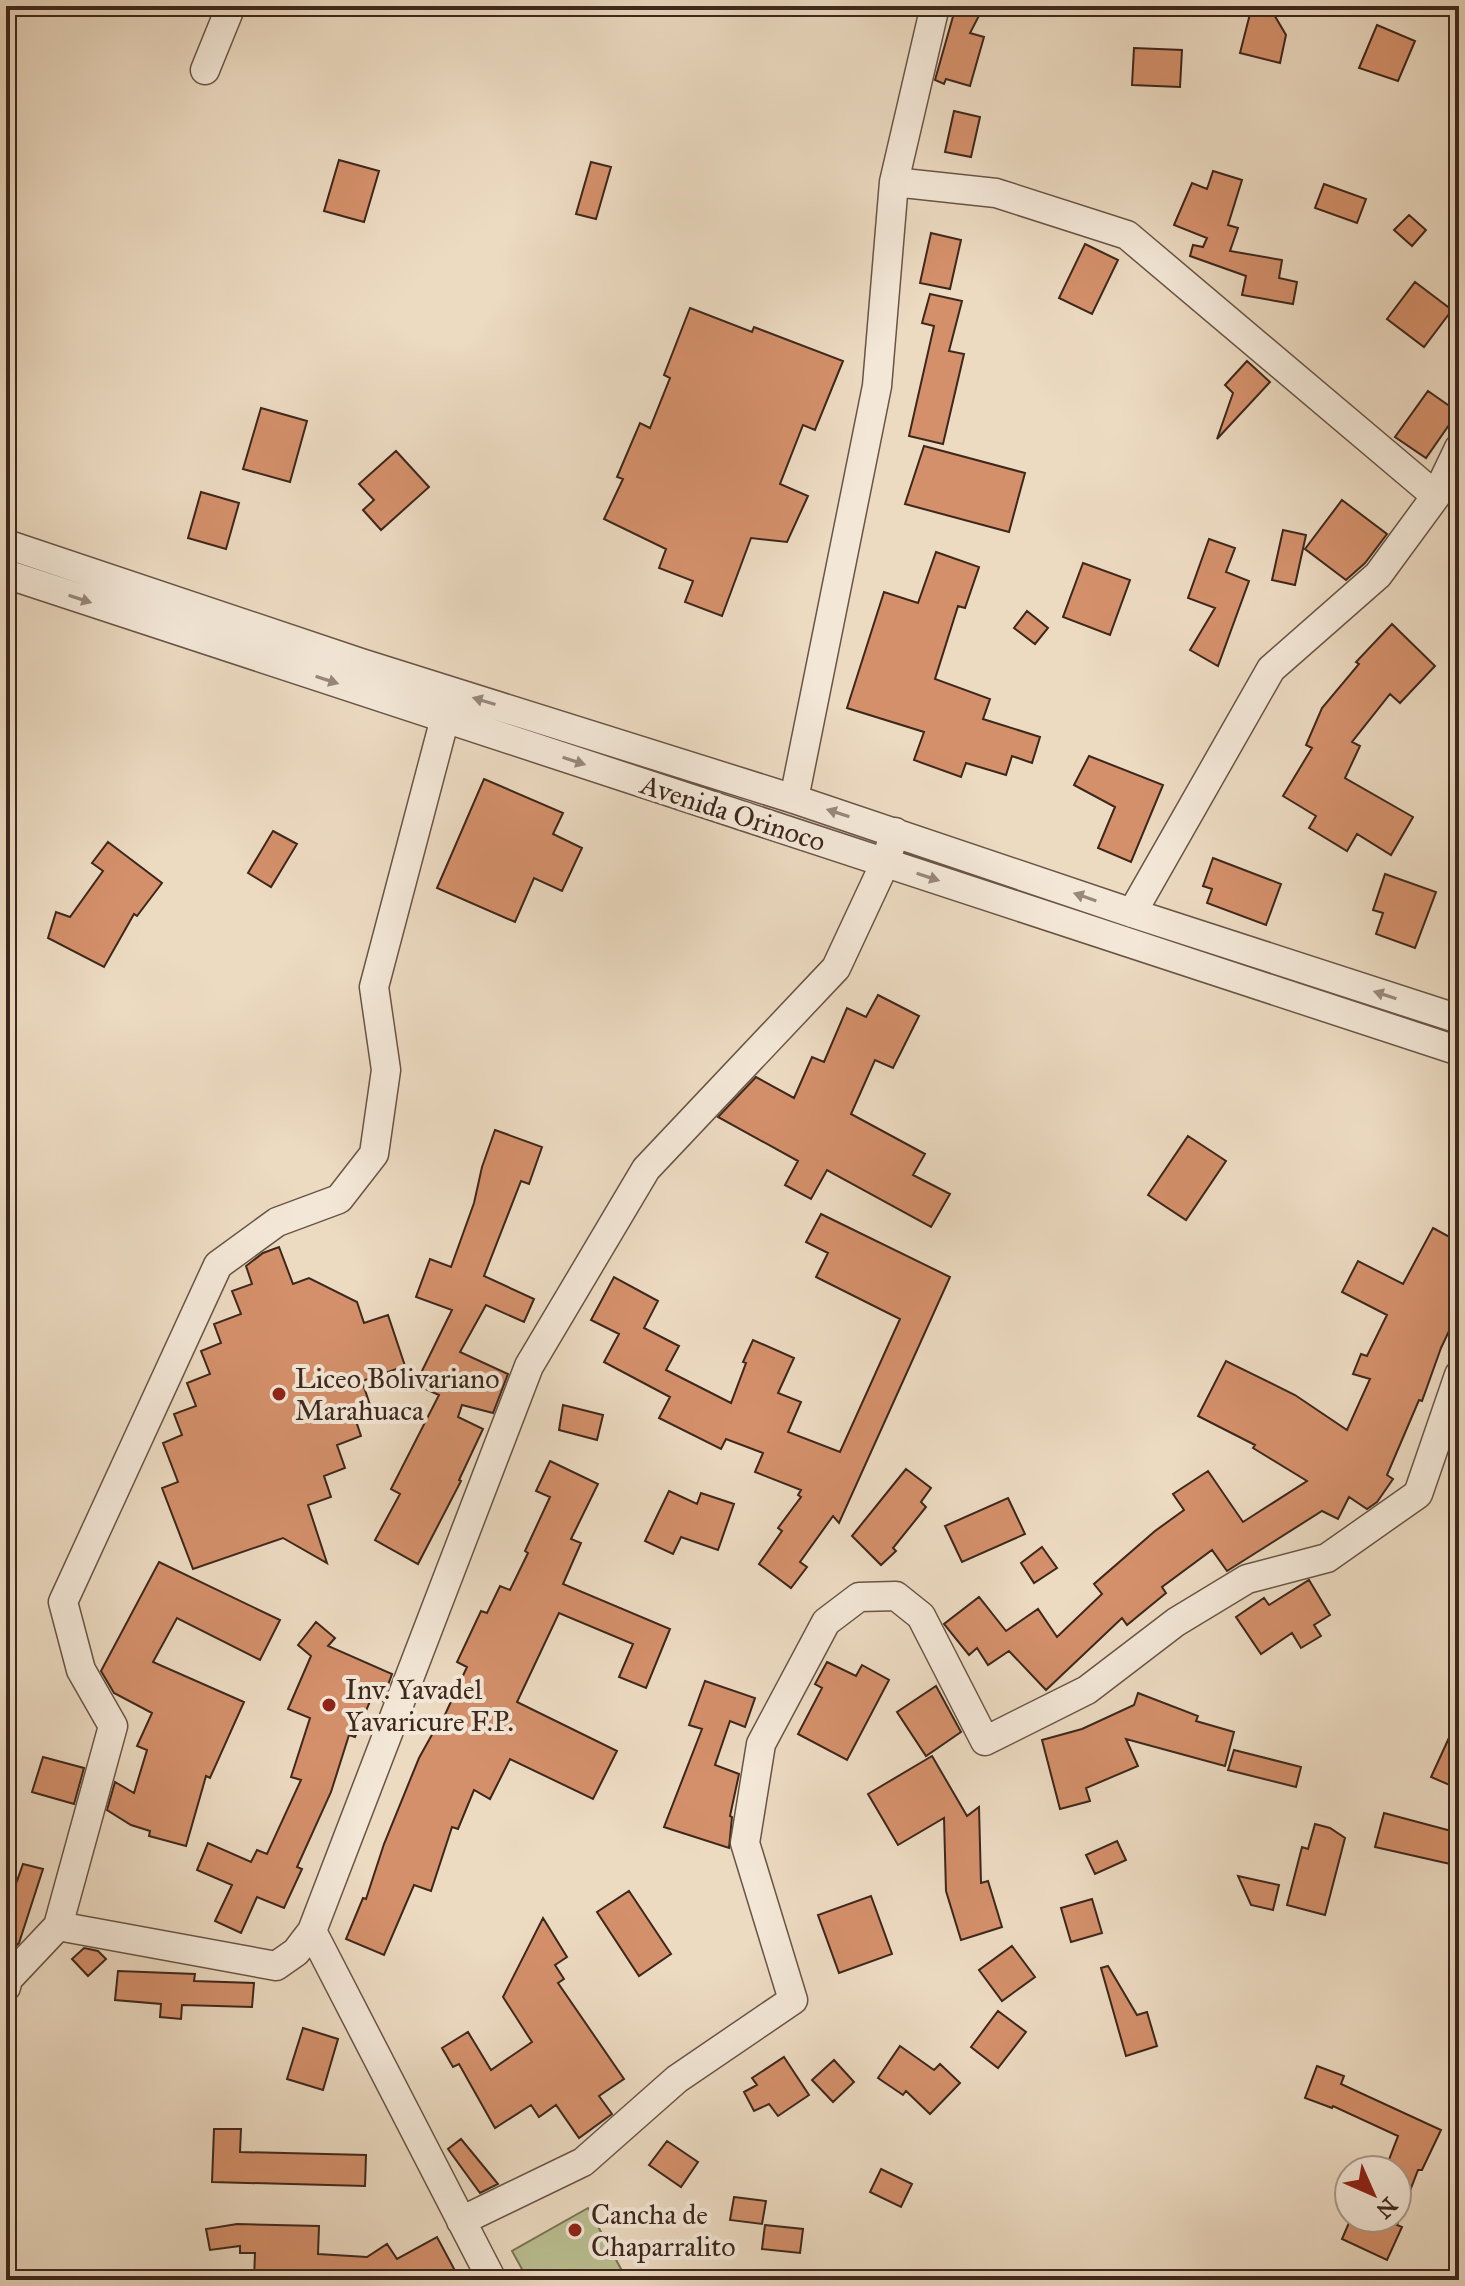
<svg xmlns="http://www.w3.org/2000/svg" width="1465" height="2286" viewBox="0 0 1465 2286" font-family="'IM FELL Great Primer',serif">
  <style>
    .green { fill: #babf91; stroke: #7c7356; stroke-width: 2 }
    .building { fill: #d4906b; stroke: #3d271c; stroke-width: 2 }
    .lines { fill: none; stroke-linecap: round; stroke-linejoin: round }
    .minor-casing { stroke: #695445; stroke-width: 31 }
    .minor { stroke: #f3e7d7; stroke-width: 28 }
    .oneway { fill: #98877a }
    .poi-dot { fill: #8f2418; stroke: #f3e7d7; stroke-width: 3 }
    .labels { text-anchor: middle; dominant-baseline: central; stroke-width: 8; stroke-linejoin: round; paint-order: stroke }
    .street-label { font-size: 28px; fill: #3d271c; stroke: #f3e7d7 }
    .poi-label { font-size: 28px; fill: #3d271c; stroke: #f3e7d7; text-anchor: start }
  </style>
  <rect width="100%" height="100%" fill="#ecdac1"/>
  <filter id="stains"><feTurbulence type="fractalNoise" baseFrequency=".0025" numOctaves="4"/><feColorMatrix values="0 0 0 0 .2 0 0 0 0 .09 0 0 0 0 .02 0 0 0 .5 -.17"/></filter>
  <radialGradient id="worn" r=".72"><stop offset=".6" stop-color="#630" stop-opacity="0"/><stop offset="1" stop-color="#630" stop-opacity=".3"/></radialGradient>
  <!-- green -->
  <path class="green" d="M588,2208L627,2280H528L512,2251Z"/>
  <!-- building -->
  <path class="building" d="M956,6H984L970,33L984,37L970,86L946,79L944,84L935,80Z
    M1252,6H1269L1286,35L1280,63L1240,53Z
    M1377,25L1415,41L1398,81L1359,68Z
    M1134,48L1182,50L1180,87L1132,85Z
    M954,111L980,117L971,157L945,152Z
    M339,160L379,171L364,222L324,211Z
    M591,162L611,167L596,219L576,214Z
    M1213,171L1242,180L1228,225L1238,228L1230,251L1282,260L1279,278L1297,282L1293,304L1242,295L1246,276L1190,256L1193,245L1203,247L1207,238L1174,225L1192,183L1207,189Z
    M1324,184L1366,199L1357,223L1315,208Z
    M1409,215L1426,230L1412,246L1394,230Z
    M931,233L961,240L950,289L920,283Z
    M1085,244L1118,260L1092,314L1059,298Z
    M1415,282L1452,310L1424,347L1387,319Z
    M930,294L962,301L949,351L964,354L943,444L909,436L934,326L922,323Z
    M690,308L752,332L754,327L843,361L815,430L803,425L780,484L808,496L787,542L751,538L722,616L685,602L693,581L659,568L666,549L604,519L623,479L617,477L640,423L650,428L670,378L664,375Z
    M1247,361L1270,382L1217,439L1233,393L1225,385Z
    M1428,391L1458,412L1426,458L1395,437Z
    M261,408L307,421L290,482L243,469Z
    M924,446L1025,473L1009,532L905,504Z
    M396,451L429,487L381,530L363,510L374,500L359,484Z
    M201,492L239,503L226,549L188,538Z
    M1342,500L1387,534L1365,563L1346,580L1305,549Z
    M1283,530L1306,535L1295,585L1272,580Z
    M1209,539L1235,548L1226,572L1249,581L1218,666L1190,650L1215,608L1188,598Z
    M936,552L979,567L965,608L958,606L935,679L990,699L983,719L1040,737L1032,763L1012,756L1006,775L966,763L961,777L914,760L924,732L847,708L884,592L918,603Z
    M1083,563L1130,580L1110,635L1063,617Z
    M1027,611L1048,628L1035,644L1014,628Z
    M1392,624L1435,666L1400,703L1390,694L1352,742L1360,746L1345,778L1413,817L1391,855L1357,834L1347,851L1309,828L1316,816L1283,796L1312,748L1306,745L1322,708L1359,664L1356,662Z
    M1089,756L1163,785L1131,862L1098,848L1115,807L1074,785Z
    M484,779L563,813L553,834L582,848L562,891L534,878L515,922L437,888Z
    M273,831L297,844L271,887L248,873Z
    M108,842L162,883L137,916L134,914L104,967L48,938L56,912L70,917L103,871L92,863Z
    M1213,858L1281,884L1266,925L1207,903L1212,889L1203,886Z
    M1385,874L1436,892L1415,948L1376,934L1383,913L1373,910Z
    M878,995L919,1016L893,1068L875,1060L851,1114L925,1154L913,1175L950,1194L931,1227L827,1170L811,1199L785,1185L798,1161L718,1117L756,1077L794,1098L812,1057L824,1062L847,1008L866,1017Z
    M495,1130L542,1147L529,1184L521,1181L484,1276L534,1299L524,1322L486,1305L460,1352L508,1374L493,1413L462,1405L458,1417L483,1429L459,1480L461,1481L418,1564L375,1540L400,1494L391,1489L439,1395L419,1386V1377L452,1310L416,1297L430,1259L451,1267L474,1203L482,1167Z
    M1188,1136L1226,1161L1186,1220L1148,1195Z
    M821,1214L950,1277L839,1523L833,1516L800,1562L807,1567L791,1588L759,1564L782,1531L778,1528L801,1497L798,1495L801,1490L755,1472L763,1453L726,1439L721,1449L659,1418L670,1397L604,1362L619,1334L591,1320L614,1277L658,1301L644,1328L679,1346L666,1370L731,1403L746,1363L743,1362L753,1340L794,1358L778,1393L801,1402L788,1432L840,1452L900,1319L816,1277L828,1253L806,1242Z
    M1433,1228L1459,1242V1310L1441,1348L1422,1401L1419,1400L1387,1475L1393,1479L1377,1502L1367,1509L1349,1497L1338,1519L1322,1511L1227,1571L1212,1550L1162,1587L1166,1593L1127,1625L1122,1618L1046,1690L1009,1651L988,1665L977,1648L969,1655L944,1624L979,1597L1006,1631L1038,1609L1057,1637L1102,1594L1094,1584L1155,1531L1184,1510L1173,1494L1208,1471L1243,1522L1307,1481L1253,1448L1255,1445L1198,1416L1226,1361L1295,1395L1347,1430L1370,1379L1353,1374L1361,1354L1367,1356L1387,1315L1342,1292L1358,1261L1403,1284Z
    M279,1247L293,1284L309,1278L357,1302L364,1323L388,1315L405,1366L362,1381L371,1408L354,1415L361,1436L337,1445L345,1468L324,1476L331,1497L308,1505L327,1563L283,1538L193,1569L162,1488L178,1482L163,1443L182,1435L174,1414L196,1406L187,1383L210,1374L201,1351L221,1343L214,1324L241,1314L232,1291L252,1284L246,1266L263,1253Z
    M563,1405L603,1415L597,1440L559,1430Z
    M550,1461L598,1484L571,1539L581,1543L563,1584L670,1629L646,1688L619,1677L633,1644L559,1613L517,1702L617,1751L593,1799L510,1759L490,1799L474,1790L458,1829L452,1827L431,1891L414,1885L384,1955L346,1939L363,1898L366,1899L384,1844L419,1758L434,1731L437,1732L467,1667L457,1662L481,1611L487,1613L500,1586L510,1590L528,1553L525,1551L550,1497L536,1491Z
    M906,1469L931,1488L921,1502L926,1507L893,1548L896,1551L881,1565L852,1536Z
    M669,1491L697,1504L701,1493L734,1504L718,1550L681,1537L673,1554L645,1541Z
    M1008,1498L1025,1534L962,1562L945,1526Z
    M1042,1547L1057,1568L1034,1583L1021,1563Z
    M159,1562L280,1620L260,1660L177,1618L153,1662L244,1702L210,1778L206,1776L186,1846L149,1836L150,1831L131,1825L107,1810L115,1782L134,1793L147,1750L137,1746L152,1713L114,1693L101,1671Z
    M1309,1580L1330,1615L1314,1625L1321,1636L1301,1648L1292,1633L1261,1654L1236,1617L1264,1598L1269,1605Z
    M316,1622L335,1638L328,1646L392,1674L382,1701L373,1694L355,1737L349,1735L331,1792L297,1867L302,1869L284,1908L257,1897L241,1933L215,1921L232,1885L197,1870L208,1843L251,1862L257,1850L267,1854L301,1780L291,1777L310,1718L288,1709L311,1656L298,1645Z
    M827,1662L856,1676L862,1665L889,1680L847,1760L798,1734L822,1688L815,1684Z
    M705,1681L755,1698L745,1727L730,1721L715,1765L739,1774L730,1816L732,1817L729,1848L664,1827L702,1729L689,1725Z
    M936,1686L961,1732L926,1756L897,1712Z
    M1138,1693L1198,1716L1196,1721L1234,1732L1225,1766L1126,1739L1138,1766L1086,1788L1090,1801L1060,1809L1042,1740L1082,1729L1134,1705Z
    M1459,1716V1789L1431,1777Z
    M1234,1750L1301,1767L1296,1787L1228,1770Z
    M932,1756L967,1816L979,1807L981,1883L988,1881L1002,1927L961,1940L946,1891L944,1818L898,1845L868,1794Z
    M43,1757L84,1768L74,1804L32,1792Z
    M1384,1813L1459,1833V1866L1375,1847Z
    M1315,1824L1330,1828L1345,1838L1325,1915L1287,1905L1302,1847L1308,1849Z
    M1117,1841L1126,1860L1095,1874L1086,1855Z
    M23,1864L43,1869L19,1943L6,1956V1912Z
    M1238,1876L1279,1885L1273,1910L1251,1905Z
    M629,1891L671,1954L639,1976L597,1912Z
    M871,1896L892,1954L839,1973L818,1915Z
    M1092,1899L1102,1933L1071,1942L1061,1908Z
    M543,1918L567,1957L555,1965L564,1979L558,1983L624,2079L599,2096L612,2114L579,2138L556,2105L539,2117L531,2105L495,2128L459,2064L453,2067L442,2048L468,2032L491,2070L532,2042L503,1997Z
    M1012,1946L1035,1977L1002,2001L979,1970Z
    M84,1948L98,1951L106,1959L88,1976L72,1959Z
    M1108,1966L1137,2015L1147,2012L1157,2046L1126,2056L1101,1968Z
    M118,1971L195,1974L194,1981L254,1983L252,2007L182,2005L181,2019L160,2017L161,2004L115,2000Z
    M998,2011L1026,2032L998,2068L971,2047Z
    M303,2028L338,2039L323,2090L287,2079Z
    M900,2046L934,2070L940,2064L960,2083L930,2114L906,2091L903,2095L878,2078Z
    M784,2057L809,2095L778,2116L769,2104L754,2111L744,2092L757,2085L752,2078Z
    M834,2060L854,2082L833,2102L812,2080Z
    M1317,2066L1344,2076L1341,2084L1441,2130L1422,2170H1418L1397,2225L1402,2227L1387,2260L1342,2239L1351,2218H1397V2170H1385L1398,2136L1333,2106L1332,2108L1305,2098Z
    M214,2129H241L240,2152L366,2155L365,2186L212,2182Z
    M461,2139L498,2184L480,2193L448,2149Z
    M667,2141L698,2162L681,2187L649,2165Z
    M881,2169L912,2184L901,2207L870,2192Z
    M734,2197L766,2201L762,2224L730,2220Z
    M237,2224L319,2226L318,2254L367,2257L387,2244L397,2259L437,2237L460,2280H254L255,2253H240V2246L210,2250L206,2229Z
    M765,2225L803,2229L800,2253L762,2249Z"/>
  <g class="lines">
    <!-- minor casing -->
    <g class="minor-casing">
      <path id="minor" d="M205,70L231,6
        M894,182L996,193L1127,235L1436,496
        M6,544L361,663L794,799L1132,913L1459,1019
        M6,574L1459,1051
        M794,799L877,386L894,182L935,6
        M1132,913L1271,669L1378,575L1436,496L1459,448
        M58,1926L113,1726L81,1670L63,1602L218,1265L277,1222L339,1199L374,1154L386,1070L374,987L445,718
        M6,1987L8,1979L58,1926L276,1966L296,1952L312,1931
        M461,2221L583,2162L677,2079L793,2000L745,1843L761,1744L826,1622L859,1597L896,1596L921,1616L985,1741L1087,1690L1176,1622L1247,1579L1327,1558L1418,1494L1459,1375
        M492,2280L312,1931L529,1366L646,1169L836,968L885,863L895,832"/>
    </g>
    <!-- minor -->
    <use href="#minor" class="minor"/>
  </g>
  <!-- one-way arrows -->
  <defs><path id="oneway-solid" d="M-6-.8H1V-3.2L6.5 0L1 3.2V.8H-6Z" transform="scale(2)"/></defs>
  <g class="oneway">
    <use href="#oneway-solid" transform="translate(80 599) rotate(18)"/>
    <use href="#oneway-solid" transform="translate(327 680) rotate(18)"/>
    <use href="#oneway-solid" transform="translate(484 701) rotate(-163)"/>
    <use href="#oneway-solid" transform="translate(574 761) rotate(18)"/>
    <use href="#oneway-solid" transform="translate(838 813) rotate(-162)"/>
    <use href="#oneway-solid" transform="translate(928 877) rotate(18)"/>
    <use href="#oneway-solid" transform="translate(1085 897) rotate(-161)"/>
    <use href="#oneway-solid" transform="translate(1385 995) rotate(-162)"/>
  </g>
  <!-- markers -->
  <g class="poi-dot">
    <circle cx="279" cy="1394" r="8"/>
    <circle cx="329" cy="1705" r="8"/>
    <circle cx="575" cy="2230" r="8"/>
  </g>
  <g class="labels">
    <!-- street labels -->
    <g class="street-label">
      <text transform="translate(733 813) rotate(18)">Avenida Orinoco</text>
    </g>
    <!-- poi labels -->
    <g class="poi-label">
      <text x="295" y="1378">Liceo Bolivariano<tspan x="295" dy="32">Marahuaca</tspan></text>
      <text x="345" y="1689">Inv. Yavadel<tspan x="345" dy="32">Yavaricure F.P.</tspan></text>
      <text x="591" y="2214">Cancha de<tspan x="591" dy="32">Chaparralito</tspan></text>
    </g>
  </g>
  <!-- margin -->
  <rect width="1465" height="2286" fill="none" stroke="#ecdac1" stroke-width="32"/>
  <rect x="8" y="8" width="1449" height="2270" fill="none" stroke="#3d271c" stroke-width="4"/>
  <rect x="16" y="16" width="1433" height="2254" fill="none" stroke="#3d271c" stroke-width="2"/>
  <!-- north arrow -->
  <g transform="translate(1373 2194) rotate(135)"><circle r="38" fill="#f3e7d7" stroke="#aa9a8c" stroke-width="2"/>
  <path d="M0-6L14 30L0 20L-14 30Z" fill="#8f2418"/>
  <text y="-12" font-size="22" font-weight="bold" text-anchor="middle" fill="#3d271c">N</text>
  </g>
  <rect width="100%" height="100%" filter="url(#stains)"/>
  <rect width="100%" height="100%" fill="url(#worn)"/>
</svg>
